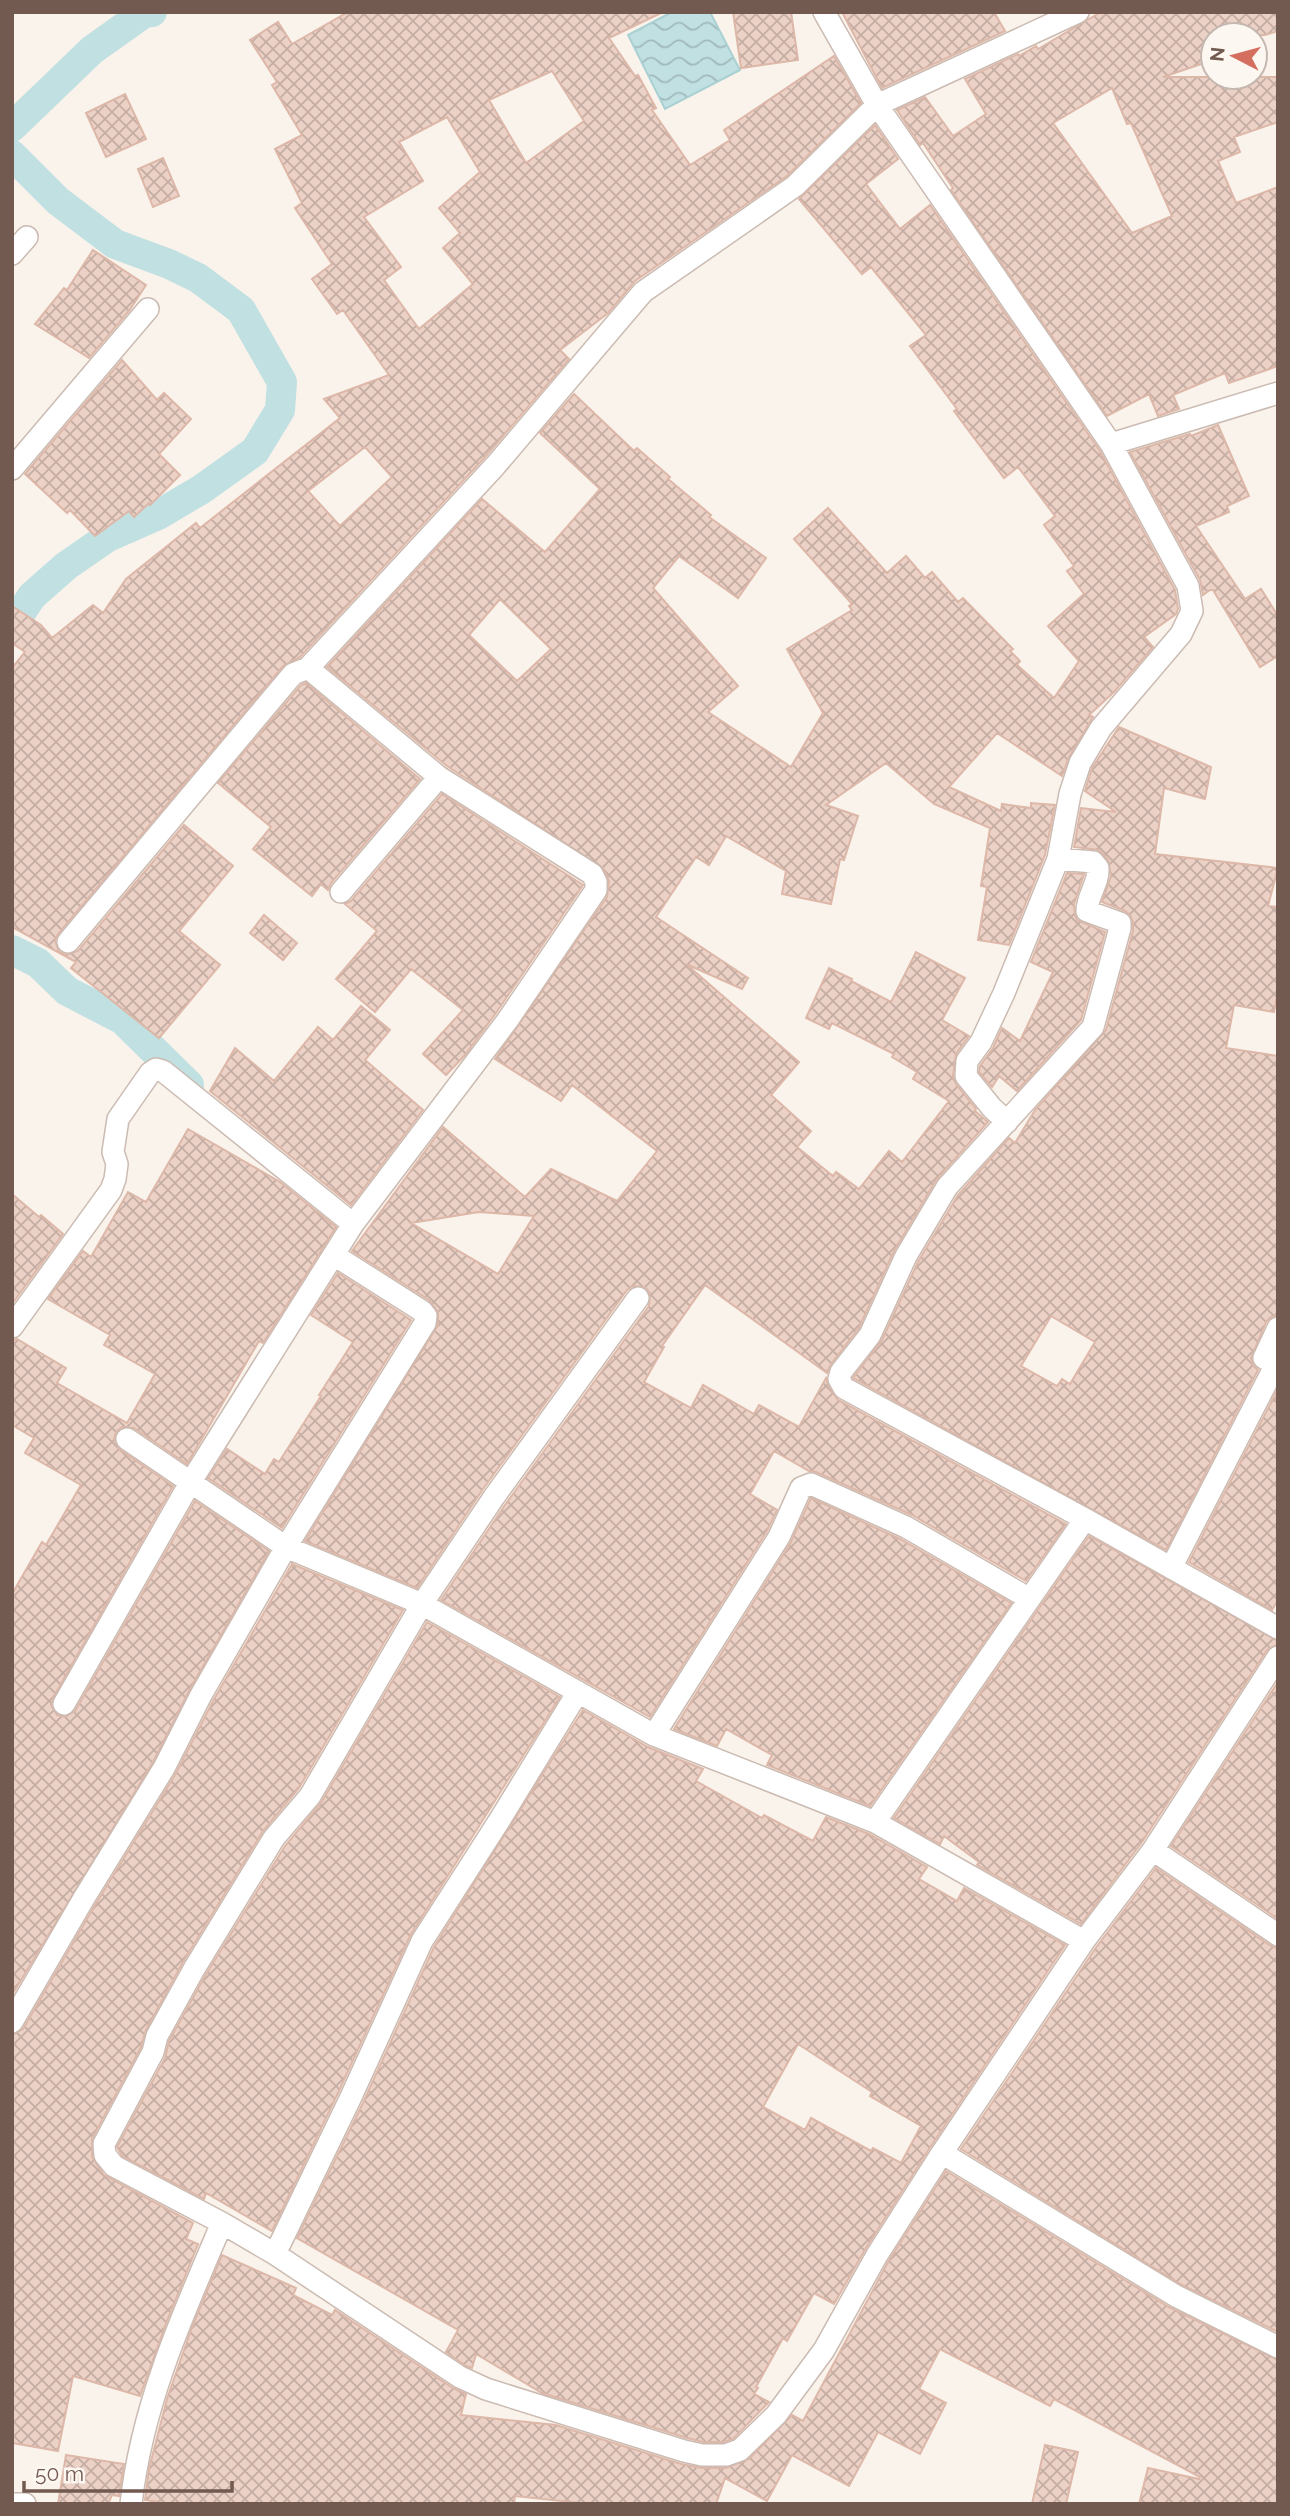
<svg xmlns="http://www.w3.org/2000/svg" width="1290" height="2516" viewBox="0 0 1290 2516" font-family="Raleway,sans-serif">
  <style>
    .water { fill: url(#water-waves); stroke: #a9d0d2; stroke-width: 2 }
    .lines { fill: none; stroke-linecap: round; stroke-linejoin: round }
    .canal { stroke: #c1e0e2; stroke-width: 30 }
    .building { fill: url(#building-cross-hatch); stroke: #ddb7a8; stroke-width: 2; fill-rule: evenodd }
    .minor-casing { stroke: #cbbbb2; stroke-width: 24 }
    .minor { stroke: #fff; stroke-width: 21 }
  </style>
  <defs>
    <pattern id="water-waves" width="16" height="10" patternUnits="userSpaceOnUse" patternTransform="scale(1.75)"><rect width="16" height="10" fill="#c1e0e2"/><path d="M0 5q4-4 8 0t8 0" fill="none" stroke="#a1b9ba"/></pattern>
    <pattern id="building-cross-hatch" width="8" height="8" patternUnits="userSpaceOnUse" patternTransform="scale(1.75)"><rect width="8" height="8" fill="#ecd1c6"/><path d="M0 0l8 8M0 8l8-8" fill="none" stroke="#c4ada3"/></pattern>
  </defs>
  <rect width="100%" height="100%" fill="#faf3eb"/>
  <!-- water -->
  <path class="water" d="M672,12H710L740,70L665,109L628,35Z"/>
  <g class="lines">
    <!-- canal -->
    <path class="canal" d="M12,127L92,50L144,13L152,12
      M12,155L58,201L115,244L169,264L198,278L241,310L282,382L280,410L255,451L202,489L158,515L108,537L66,566L32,596L12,626
      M12,950L38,963L67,991L123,1020L189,1085"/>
  </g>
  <!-- building -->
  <path class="building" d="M348,12H663L609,38L635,76L638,75L656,108L652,110L690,165L730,140L724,130L834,56L861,103L787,176L635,281L608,313L560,350L569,359L485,457L300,657L283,666L58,934L55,940L59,952L66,955L78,951L184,825L233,866L179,931L220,965L159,1038L71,968L76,962L12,927V668L25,652L12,643V606L41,625L52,638L93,605L103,613L126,579L196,523L200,528L340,418L324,399L389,375L343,310L337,314L312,279L332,264L295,208L302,203L275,149L302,135L272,85L277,82L250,40L278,22L292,44ZM552,71L584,121L526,163L489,100ZM447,117L480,172L439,208L460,233L443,248L473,284L419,329L384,280L401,267L364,217L423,181L399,142ZM365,447L392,477L340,526L308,491Z
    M733,12H791L798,60L741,68Z
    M842,12H994L1005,31L882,88Z
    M1101,12H1278V31L1265,35H1213V60L1163,77H1278V122L1234,137L1240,152L1218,161L1236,203L1278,187V366L1229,383L1225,373L1173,395L1179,409L1158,416L1149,394L1107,416L951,190L953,188L923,143L920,145L897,110L925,97L953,136L986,114L965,79L1018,54L1019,56L1036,46L1038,49ZM1112,88L1127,124L1131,123L1172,216L1132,233L1053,123Z
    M125,94L146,139L106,157L86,113Z
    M875,125L898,159L866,184L900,229L930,205L1100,451L1175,590L1178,609L1176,614L1144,637L1153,647L1114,692L1089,715L1093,717L1069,757L1062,776L997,733L949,787L1001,811L1002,804L1031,808V803L1055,805L1045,855L1009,945L978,940L987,887L981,886L990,828L934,804L886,763L826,805L858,816L844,860L840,859L831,904L782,894L786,871L726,836L709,865L696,857L656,917L748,978L742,989L686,964L799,1062L771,1095L811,1131L797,1147L833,1176L836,1172L859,1189L889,1151L902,1162L949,1101L913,1079L917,1072L892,1057L894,1054L832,1023L829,1029L806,1018L829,968L852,979L851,981L891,1002L916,952L965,978L942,1020L969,1036L956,1054L953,1076L956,1084L976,1109L975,1111L988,1122L936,1180L894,1251L859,1328L831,1364L827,1373L705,1285L662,1346L664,1347L644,1382L691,1408L703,1385L754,1414L759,1405L799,1427L826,1378L828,1385L838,1400L1066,1524L1026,1581L912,1515L816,1472L809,1471L774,1451L750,1494L777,1510L767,1531L650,1717L441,1600L505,1505L649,1306L650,1293L645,1287L633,1286L627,1290L483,1489L417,1588L305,1541L438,1325V1312L429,1300L352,1251L443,1127L525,1197L551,1169L617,1201L657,1151L572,1085L561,1101L495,1059L607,897L609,881L603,868L447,766L327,667L482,499L545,552L600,489L540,433L574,394L634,451L637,448L670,477L668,479L711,515L709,517L766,558L738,598L679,556L653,588L738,686L708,712L791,767L823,713L787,649L852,610L849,606L852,604L794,539L828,508L887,573L906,556L925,578L932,572L958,602L963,598L1013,649L1010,651L1020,661L1017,665L1054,698L1079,661L1048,626L1084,594L1067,571L1074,566L1044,525L1055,516L1018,467L1004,478L954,411L957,409L910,346L926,335L871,267L862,274L799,199ZM500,599L551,649L517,681L469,635ZM479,1212L534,1216L498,1274L411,1223Z
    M163,158L179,196L153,207L138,169Z
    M93,250L146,285L129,311L89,358L35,324L64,288L67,290Z
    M122,360L157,400L164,393L191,419L159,454L180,475L150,505L149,503L134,517L129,511L95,536L70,510L67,513L25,474Z
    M1218,425L1249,496L1227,506L1229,512L1196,526L1245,599L1261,589L1278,616V656L1260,667L1213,590H1210L1203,595L1200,580L1130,452L1190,434L1191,436Z
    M306,683L420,779L331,883L328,890L321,884L312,896L253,849L271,827L218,783L301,685Z
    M1119,727L1211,767L1205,799L1164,788L1155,854L1278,868L1268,906L1278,907V991L1274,1012L1234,1005L1226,1048L1278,1056V1315L1271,1317L1266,1322L1251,1358L1253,1365L1258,1370L1166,1550L853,1378L882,1340L918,1262L958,1195L1009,1138L1015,1143L1035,1110L1106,1030L1133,931V922L1130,915L1125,911L1102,902L1111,876L1108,860L1099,850L1074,847L1081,808L1116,812L1085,791L1092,768ZM1051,1316L1095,1342L1070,1384L1062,1379L1057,1386L1021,1366Z
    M442,794L583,885L496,1013L465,1055L446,1075L423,1054L463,1010L411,969L375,1012L336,979L377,931L345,904L351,901Z
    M1067,873L1084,874L1074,904L1075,915L1077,920L1105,932L1081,1020L1017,1091L999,1076L992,1087L979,1072L980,1066L993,1048L1002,1028L1020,1041L1053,972L1031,962Z
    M264,915L297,943L283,960L250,933Z
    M361,1006L390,1030L365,1060L423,1110L351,1205L210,1091L235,1048L274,1081L318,1027L333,1040Z
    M188,1129L280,1182L336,1227L263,1343L259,1341L187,1464L134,1428L122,1427L116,1432L114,1439L119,1449L173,1486L53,1698L51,1705L57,1715L65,1717L75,1711L195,1501L269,1551L190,1689L153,1762L12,1995V1594L42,1542L46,1545L81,1485L25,1453L34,1438L12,1425V1340L17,1339L66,1368L57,1383L127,1423L155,1374L104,1345L110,1335L48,1299L83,1251L91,1257L128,1192L146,1202Z
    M12,1194L39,1217L41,1215L63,1234L12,1304Z
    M338,1273L411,1320L282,1528L208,1478L227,1449L265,1474L274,1459L279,1462L321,1396L319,1395L353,1342L311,1315Z
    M1278,1389V1600L1272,1610L1189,1562Z
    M811,1498L900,1539L1011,1603L870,1806L767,1765L772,1755L726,1729L717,1746L674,1729L790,1544Z
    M1089,1536L1278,1641V1644L1267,1650L1142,1842L1081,1924L977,1865L979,1862L944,1836L940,1844L894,1818Z
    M292,1564L403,1610L299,1788L263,1831L183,1962L146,2030L141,2047L92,2139V2157L104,2175L193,2223L186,2239L198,2244L167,2321L140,2396L73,2376L58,2451L12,2443V2035L23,2029L95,1905L175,1775L213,1701Z
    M427,1622L560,1697L410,1936L338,2093L272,2231L206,2193L204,2199L122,2156L117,2147L165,2058L169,2041L205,1976L285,1846L321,1803Z
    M1278,1682V1919L1171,1846Z
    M583,1710L648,1747L703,1769L696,1781L762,1818L764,1815L813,1841L826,1817L869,1834L927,1867L919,1879L957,1901L964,1888L1065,1945L931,2146L866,2248L834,2304L814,2293L787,2341L783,2338L756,2387L758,2388L754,2394L769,2402L733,2439L724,2442H703L687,2438L542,2393L476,2354L472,2368L466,2366L446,2352L458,2330L297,2238L362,2105L434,1947ZM798,2044L872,2092L870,2096L921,2126L901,2163L873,2148L871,2151L811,2118L805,2130L763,2107Z
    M1156,1868L1271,1946L1278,1948V2332L1182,2285L961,2149L1095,1949Z
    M946,2171L1169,2307L1278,2360V2504H1139L1148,2468L1199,2479L1200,2477L1054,2399L1050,2406L940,2349L919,2389L946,2403L920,2454L878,2432L849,2486L792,2455L767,2501L725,2478L716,2504H590L515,2496L514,2504H171L145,2500L149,2469L167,2399L191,2330L222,2255L296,2288L293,2295L332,2315L335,2310L453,2388L466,2394L461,2415L556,2425L681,2464L702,2468H726L749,2459L792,2415L803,2421L888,2262Z
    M1045,2445L1078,2452L1066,2504H1032Z
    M66,2455L124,2464L119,2496L112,2495L108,2504H58Z"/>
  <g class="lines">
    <!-- minor casing -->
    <g class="minor-casing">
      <path id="minor" d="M824,12L877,105L1111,444L1278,393
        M12,254L27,237
        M12,469L148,309
        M1058,859L1093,862L1098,868C1099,883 1087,896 1087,911L1120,923V928L1093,1027L947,1187L906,1256L870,1335L841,1372L839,1379L844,1388L1085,1519
        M341,892L439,777
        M68,942L293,674L308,668
        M1007,1122L992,1108L966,1076L967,1061L981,1042L1004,993L1058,859L1070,794L1080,763L1101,728L1181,634L1192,611L1188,586L1111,444
        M638,1298L494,1497L422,1604L310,1796L274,1838L194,1969L157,2036L153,2052L104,2144L105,2155L114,2166L222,2223L275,2254L460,2377L486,2389L684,2451L702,2455H726L740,2450L776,2415L824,2350L877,2255L942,2153L1084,1941L1153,1850L1278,1657
        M12,1327L111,1190L115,1179L117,1164L113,1152L118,1119L150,1073L156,1069L163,1071L353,1224
        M1278,1328L1264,1358L1278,1365
        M127,1439L286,1547L422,1604L654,1735L875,1822L1085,1519L1278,1628
        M1171,1568L1276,1364
        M64,1704L190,1483L353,1224L507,1021L596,890V882L592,874L439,777L308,668L495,466L643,292L795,186L877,105L1078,12
        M654,1735L779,1537L801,1488L811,1484L906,1527L1028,1598
        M875,1822L1084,1941
        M1153,1850L1278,1935
        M12,2022L84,1898L164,1768L201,1695L286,1547L425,1323L426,1316L422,1311L334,1255
        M942,2153L1176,2296L1278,2347
        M275,2254L350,2099L422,1941L499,1821L578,1692
        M14,2504H25
        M131,2504C142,2404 183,2314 222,2223"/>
    </g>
    <!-- minor -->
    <use href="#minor" class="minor"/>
  </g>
  <!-- border -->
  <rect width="1290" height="2516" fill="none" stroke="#725a51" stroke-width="28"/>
  <!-- north arrow -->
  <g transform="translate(1234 56) rotate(276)"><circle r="33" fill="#fdf7f1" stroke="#c5b8b1" stroke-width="2"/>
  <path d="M0-5L12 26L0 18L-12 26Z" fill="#d46f60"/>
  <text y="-10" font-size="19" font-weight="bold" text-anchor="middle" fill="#725a51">N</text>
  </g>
  <!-- scale -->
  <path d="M24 2481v10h208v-10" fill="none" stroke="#725a51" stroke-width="3.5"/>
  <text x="35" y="2481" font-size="21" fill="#725a51" stroke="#fdf7f1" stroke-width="5" paint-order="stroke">50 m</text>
</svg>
